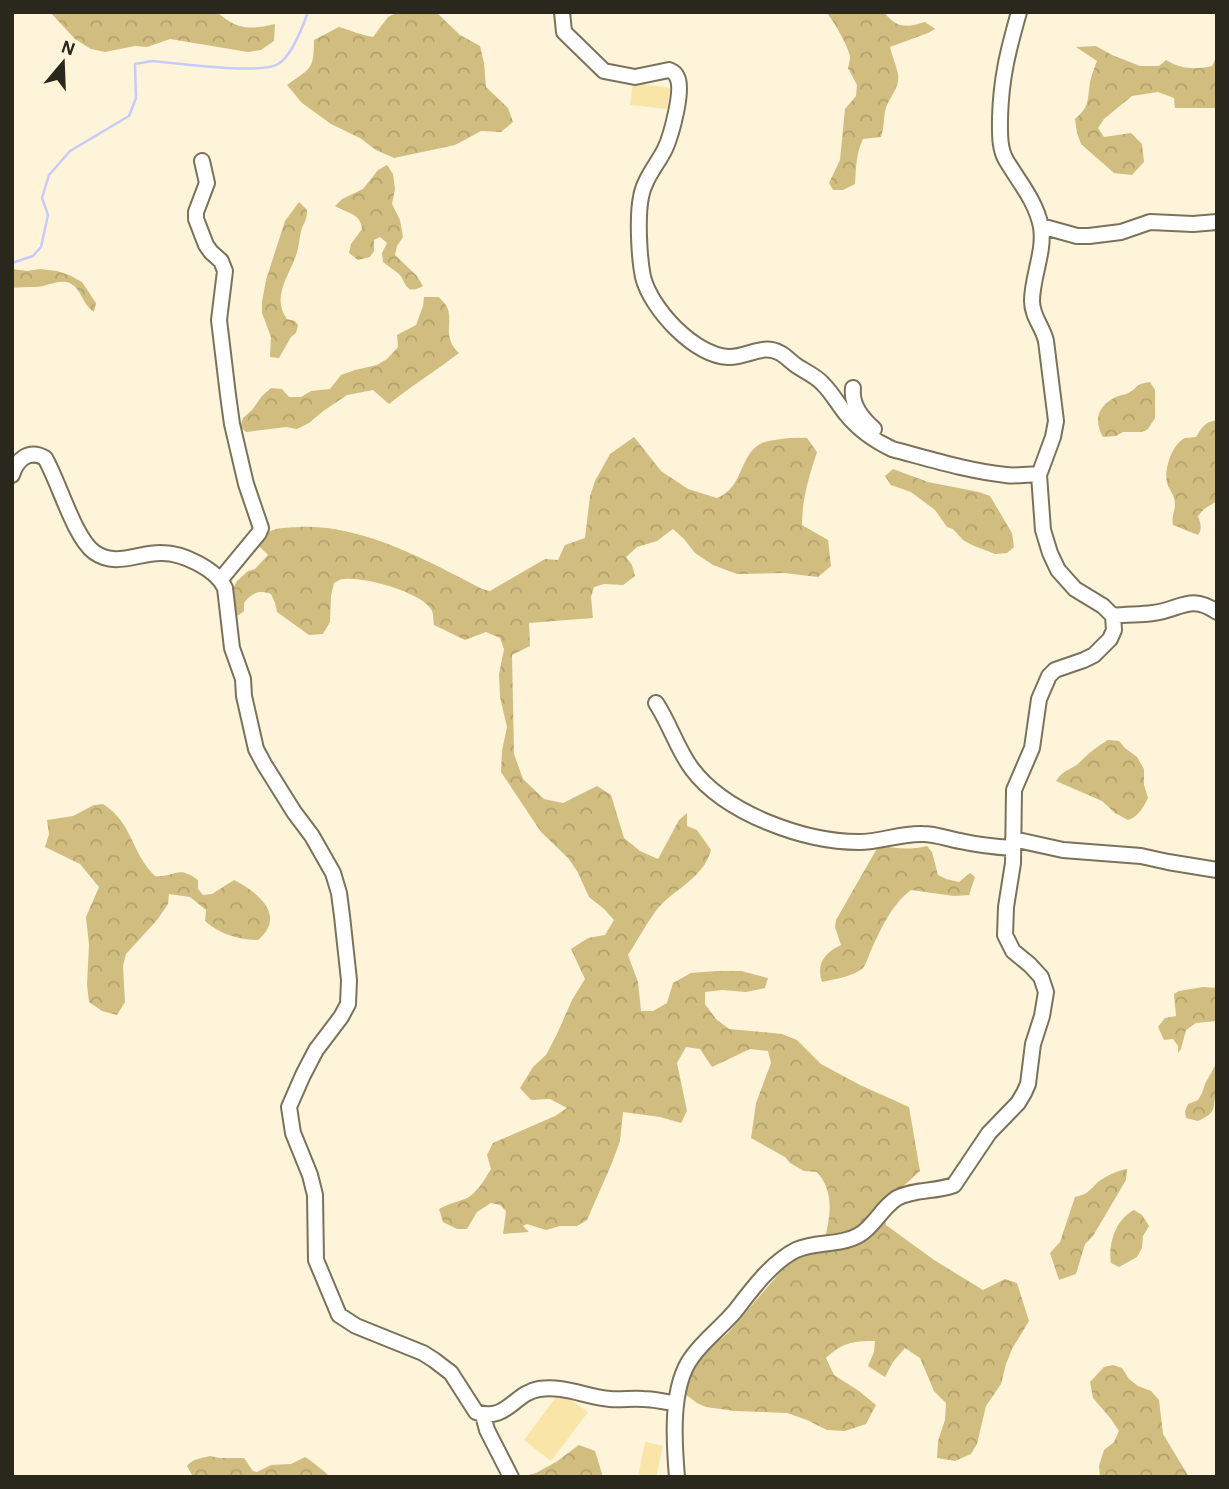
<svg xmlns="http://www.w3.org/2000/svg" width="1229" height="1489" viewBox="0 0 1229 1489" font-family="'Alegreya Sans',sans-serif">
  <style>
    .grass { fill: #f9e5a8 }
    .forest { fill: url(#forest-crowns) }
    .lines { fill: none; stroke-linecap: round; stroke-linejoin: round }
    .stream { stroke: #c8cafa; stroke-width: 2.5 }
    .minor-casing { stroke: #7a725a; stroke-width: 18 }
    .minor { stroke: #fff; stroke-width: 14 }
  </style>
  <defs>
    <pattern id="forest-crowns" width="20" height="18" patternUnits="userSpaceOnUse" patternTransform="scale(1.75)"><rect width="20" height="18" fill="#d1bd80"/><path d="M2 6a3 3 0 1 1 6 0M12 15a3 3 0 1 1 6 0" fill="none" stroke="#b4a26e"/></pattern>
  </defs>
  <rect width="100%" height="100%" fill="#fdf4d9"/>
  <!-- grass -->
  <path class="grass" d="M633,83L670,88L667,109L630,105Z
    M560,1392L588,1412L551,1461L524,1440Z
    M645,1442L663,1446L656,1477H638Z"/>
  <!-- forest -->
  <path class="forest" d="M50,12H217C237,30 250,30 275,24L274,41L261,50L248,52L170,39L147,47L135,46L105,52L91,49L75,39Z
    M398,12H436L460,35L480,46L484,63L486,87L508,108L513,122L501,132L481,131L455,145L394,158L376,150L360,138L331,124L302,103L287,85C310,68 314,71 314,40L339,27C350,30 360,35 373,37L388,17Z
    M826,12H884C896,28 906,28 925,22L935,29L928,33L890,47C892,56 896,65 898,74C900,86 892,94 887,105C883,113 885,126 881,137L863,139C856,154 856,168 855,184L843,190H833L829,183L840,160L845,109L856,96L857,85L848,68C849,65 850,59 850,56C847,44 834,21 826,12Z
    M1096,46L1112,55L1140,66H1159L1166,60C1181,69 1195,70 1212,66L1217,56V108H1175L1174,98L1158,92L1132,96L1104,119L1098,128L1104,137L1131,133L1142,144L1144,162L1132,175L1114,173L1081,144L1077,133L1075,119C1090,106 1087,101 1090,83C1091,76 1094,69 1097,61L1076,47Z
    M387,165L393,174L395,189L392,204L400,220L403,237L397,246L395,255L417,276L423,286C405,296 407,283 399,274C394,270 388,266 383,262L382,253L387,243L380,237L374,240V251L370,257L358,260L349,253L351,244L362,229C361,214 348,213 335,206L342,199L363,189L378,170Z
    M299,202L307,210C307,221 304,222 301,231C299,240 299,249 295,258C287,279 272,298 287,319L295,321L298,325L296,333L291,337L279,358L270,357L271,337L262,313V302L266,280L285,221Z
    M12,269L27,271L40,269L57,271L69,275L82,282L96,303L94,312C85,306 83,297 77,289C65,274 50,287 35,287C27,287 20,287 12,288Z
    M424,297H439C442,301 445,303 447,307C454,323 441,336 459,353C436,371 411,386 389,404L373,390L347,395L322,412L309,423L297,429L286,427L246,432L240,427L243,418L252,410L262,396L271,388L282,389L289,397H301L311,391L330,389L341,375L355,370L377,365L387,359L398,347L397,335L416,325L423,306Z
    M1150,382L1155,390V418L1148,429L1142,432H1123L1116,436L1103,437C1094,421 1097,407 1114,398C1119,395 1126,395 1130,392C1141,385 1133,385 1150,382Z
    M1217,420V501L1204,509L1198,516C1200,522 1203,529 1198,535L1173,525C1171,516 1175,512 1175,504C1175,495 1169,490 1167,483C1164,469 1172,444 1185,438C1186,438 1195,437 1196,437C1202,427 1205,422 1217,420Z
    M634,437L661,471L688,489L717,498C720,496 724,495 727,492C742,480 743,451 762,443C772,439 796,437 807,438L817,452C809,476 802,499 802,525L828,540L831,566L818,577L784,573L737,574L713,565L695,553L684,539L673,529L657,541L637,547L626,557L632,565L635,576L623,585L604,584L594,587L591,597L593,618L529,623L530,646L512,655L514,754L523,779L544,799L563,803L597,786L611,795L624,838L640,851L658,859L679,820L687,813V826L697,830L711,850C703,880 672,889 655,912C645,926 637,941 628,955L638,982L641,1011H653L667,1003L673,983L691,973L717,971H741L768,978L765,988L746,992L722,990L705,992V1004L716,1019L729,1029L782,1034L797,1040L821,1064L860,1085L909,1107L920,1171L898,1191L884,1206L886,1225L934,1260L983,1290L1005,1279L1017,1283L1029,1321L1012,1349L1006,1364L1001,1384L986,1406L977,1444L971,1454L955,1461L937,1458L938,1441L945,1420L946,1403L934,1391L920,1358L905,1348L893,1362L885,1377L868,1366L874,1352L875,1341C852,1341 842,1343 826,1358L834,1375L859,1391L876,1405L866,1424L845,1431L827,1430L807,1420L787,1413L735,1411L706,1407L697,1403L685,1394L696,1360L728,1333L782,1270L802,1253L822,1250C829,1222 837,1195 817,1172L804,1171L790,1163L785,1157L751,1138L756,1103L771,1063L768,1051L750,1049L712,1067L700,1049L686,1047L677,1063L687,1111L681,1123L660,1117L623,1112L620,1141L612,1163L587,1220L577,1226H560L546,1230L527,1224L523,1226L529,1232L503,1234L506,1211L500,1205L491,1203L477,1212L467,1229H457L443,1222L439,1209C448,1204 456,1202 465,1199C477,1194 484,1180 491,1169L487,1155L493,1143L555,1116L567,1108L550,1099L531,1100L520,1088L533,1067L546,1055L557,1034L572,1000L585,979L571,949L588,938L605,935L614,920L604,909L589,897L577,871L568,858L541,832L501,772L502,751L507,727L500,697L499,674L504,649L500,638L486,632L465,640L434,625C433,620 434,613 431,609C421,592 363,576 344,579C340,579 338,581 334,583L331,596L330,622L323,634L309,635L277,612L275,603L271,594C259,590 252,592 244,603V611L239,615H233L232,590L237,581L248,571L255,569L268,555L256,543C268,527 280,528 299,527C362,524 428,561 482,589L490,591L545,559L558,560L565,545L585,538L590,496L595,481L610,454Z
    M893,469L928,482L979,492L990,496L1012,533L1014,547L1007,553L995,554L972,545L963,540L953,529L947,527L935,510L911,492L891,485L885,476Z
    M1108,740L1119,741L1125,748L1137,757L1144,769V785L1148,798C1143,808 1138,817 1128,820L1115,813L1102,801L1056,781C1065,768 1070,771 1079,763C1088,754 1096,747 1108,740Z
    M103,804C133,823 131,853 155,876C175,878 177,864 198,880V889L203,895L212,894L234,880C258,892 287,916 258,940C238,940 220,934 205,921L206,910L190,897L169,894L168,904L157,920L126,954L123,966L125,1002L117,1015L102,1011L89,1002L87,985L89,945L86,917L99,887L80,864L45,847L49,834L47,820L73,816L94,805Z
    M879,845C896,849 909,850 927,846L932,852L938,875L946,879L959,882L970,873L975,877L969,895L954,896L911,890C892,904 882,927 872,948C869,954 867,963 863,968C853,977 834,979 822,982C816,964 824,953 841,945L835,927L836,920Z
    M1203,987L1217,988V1021L1196,1023L1186,1030L1181,1049L1178,1053V1046L1173,1039L1164,1040L1158,1027L1165,1018L1176,1016L1174,994L1179,991Z
    M1217,1062V1089C1211,1107 1220,1111 1198,1121L1186,1118L1185,1111L1188,1104L1198,1100L1202,1093L1205,1084Z
    M1127,1169L1126,1180L1093,1236L1085,1244L1076,1274L1059,1280L1050,1253L1060,1242L1075,1197C1087,1194 1087,1193 1095,1185C1101,1178 1118,1170 1127,1169Z
    M1134,1210L1142,1215L1149,1226L1143,1236L1142,1248L1137,1257L1119,1267L1111,1263C1108,1243 1116,1219 1134,1210Z
    M1113,1365L1122,1368L1129,1379L1138,1386L1151,1391L1159,1400L1163,1434L1189,1477H1100L1099,1466L1104,1450L1114,1442L1119,1431L1111,1419L1093,1398L1090,1382L1104,1367Z
    M579,1445L595,1451L603,1477H521L536,1473L556,1462Z
    M210,1456L219,1458H244L253,1471L257,1472L271,1465L291,1464L305,1457C310,1460 327,1473 330,1477H191L192,1475L187,1466C192,1459 202,1458 210,1456Z"/>
  <g class="lines">
    <!-- stream -->
    <path class="stream" d="M12,263L33,256L41,247L48,215L42,198L49,175L70,151L129,116L136,98L135,64L152,61C177,63 260,75 278,64C291,57 303,26 308,12"/>
    <!-- minor casing -->
    <g class="minor-casing">
      <path id="minor" d="M562,12L564,32L604,71L635,77L669,70C673,72 675,72 677,77C684,90 671,136 665,149C657,165 644,179 641,197C637,217 639,257 643,277C651,309 694,355 728,357C747,358 762,343 780,353C786,356 791,362 797,366C806,372 816,376 823,384C832,393 838,404 846,414C858,429 875,441 892,449C930,459 968,471 1006,475C1018,477 1028,473 1039,475
        M202,161L207,183L196,212V219L206,245L211,252L221,261L225,271L219,320L228,395L232,424L246,484L261,528L259,533L221,579
        M1041,226L1077,236H1089L1121,232L1150,222L1193,224L1217,222
        M853,388C851,405 862,418 874,429
        M12,475C17,459 29,449 45,458C59,482 74,537 94,552C116,568 139,552 162,553C183,553 216,569 225,588L232,648L243,679L244,696L256,749L264,764L294,812L312,836L333,873L339,893L342,916L349,980L348,1004L341,1017L316,1050L303,1075L289,1107L293,1133L310,1175L315,1195L316,1260L339,1315L356,1326L423,1353L434,1360L451,1373L476,1412C506,1423 514,1393 539,1389C564,1385 586,1397 610,1399C621,1400 632,1398 643,1399C654,1399 664,1402 675,1403
        M1113,616C1126,614 1140,615 1153,613C1180,610 1190,593 1217,612
        M656,703C670,724 677,749 692,769C726,814 805,842 859,842C881,842 901,833 923,834C936,834 948,839 960,841C978,845 995,847 1013,848
        M1013,839L1063,850L1141,856L1168,862L1217,870
        M483,1415L487,1430L511,1477
        M677,1477C674,1442 670,1386 692,1357C704,1340 722,1327 736,1310C752,1289 772,1262 796,1250C816,1241 840,1246 859,1235C874,1227 881,1208 897,1198C914,1189 936,1192 954,1185L989,1133L1018,1103L1024,1093L1028,1084L1033,1044L1042,1016L1046,992L1041,977L1030,965L1013,951L1005,935L1006,907L1013,863L1014,790L1032,748L1039,699L1049,676L1055,670L1084,660L1094,655L1110,639L1114,630L1113,616L1103,606L1075,589L1058,570L1050,553L1043,530L1039,475L1053,437L1056,421L1046,341C1043,327 1032,317 1032,301C1032,277 1045,251 1041,227C1036,201 1019,182 1006,160C999,148 1000,132 1000,118C1001,78 1008,51 1019,12"/>
    </g>
    <!-- minor -->
    <use href="#minor" class="minor"/>
  </g>
  <!-- border -->
  <rect width="1229" height="1489" fill="none" stroke="#2a271d" stroke-width="28"/>
  <!-- north arrow -->
  <g transform="translate(63 63) rotate(19)" stroke="#fdf4d9" stroke-width="5" paint-order="stroke">
  <path d="M0-5L12 26L0 18L-12 26Z" fill="#2a271d"/>
  <text y="-10" font-size="19" font-weight="bold" text-anchor="middle" fill="#2a271d">N</text>
  </g>
</svg>
